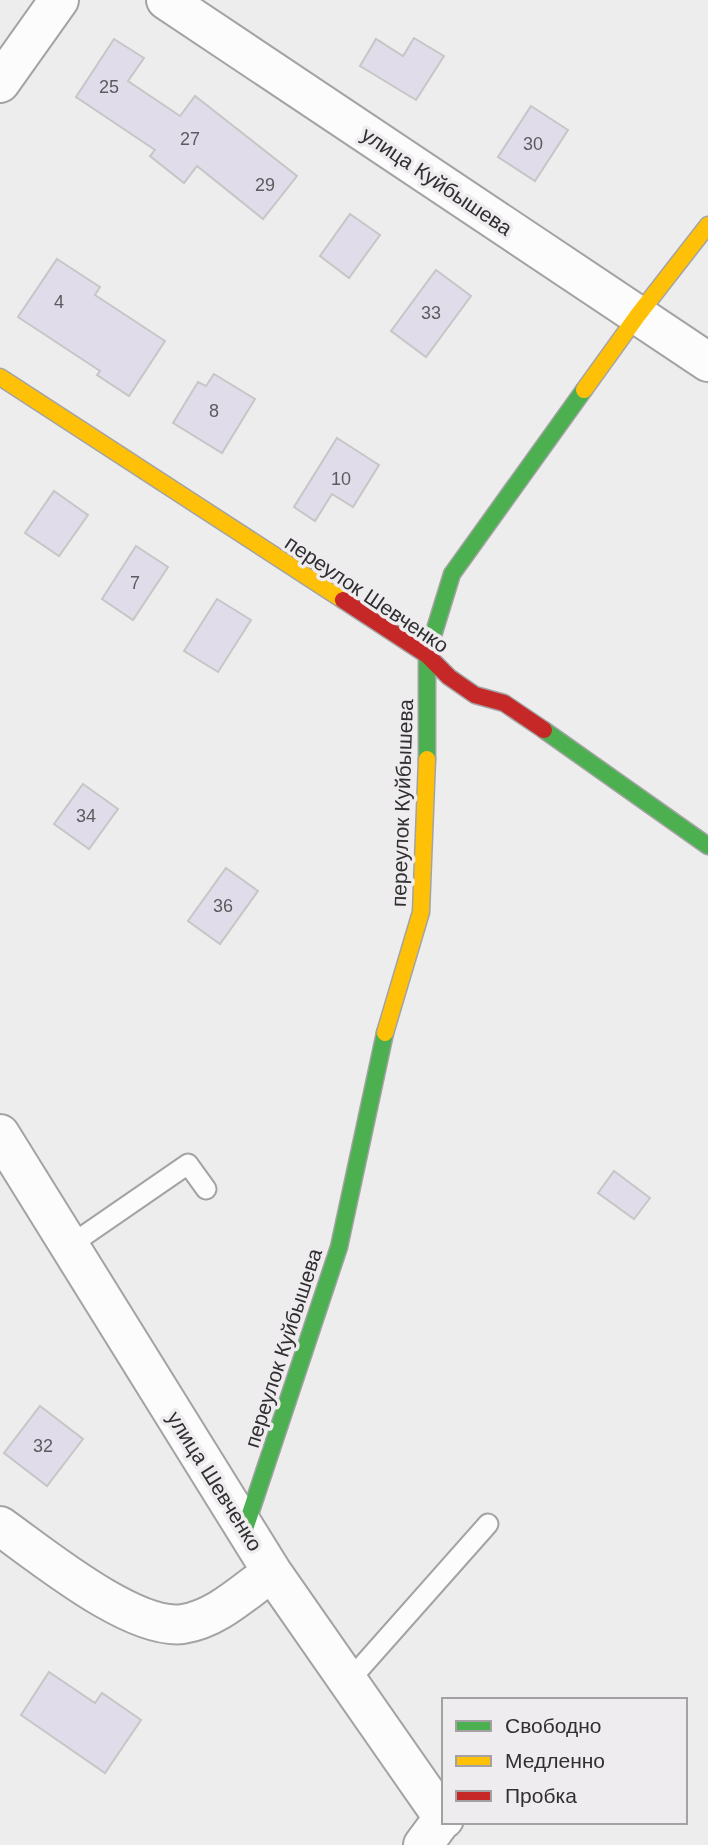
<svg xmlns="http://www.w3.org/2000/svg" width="708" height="1845" viewBox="0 0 708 1845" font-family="Arial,sans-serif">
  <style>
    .building { fill: #e1dcea; stroke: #c6c6c7; stroke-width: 2 }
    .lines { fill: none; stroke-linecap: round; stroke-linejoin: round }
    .lane-casing { stroke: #a4a3a4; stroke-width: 23 }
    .street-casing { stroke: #a4a3a4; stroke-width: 42 }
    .fast-casing { stroke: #a4a3a4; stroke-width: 19 }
    .slow-casing { stroke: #a4a3a4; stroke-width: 19 }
    .jam-casing { stroke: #a4a3a4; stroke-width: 19 }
    .lane { stroke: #fcfcfc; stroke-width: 19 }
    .street { stroke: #fcfcfc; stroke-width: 38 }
    .fast { stroke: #4caf50; stroke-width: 16 }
    .slow { stroke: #ffc107; stroke-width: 16 }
    .jam { stroke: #c62828; stroke-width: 16 }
    .labels { text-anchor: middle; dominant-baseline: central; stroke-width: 7; stroke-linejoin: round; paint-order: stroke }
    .number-label { font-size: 18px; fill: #5d5b5f }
    .street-label { font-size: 21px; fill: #313031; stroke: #efecef }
  </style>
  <rect width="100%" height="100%" fill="#eeedee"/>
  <!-- building -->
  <path class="building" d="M414,38L444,56L416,100L360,66L376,39L403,56Z
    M114,39L144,58L128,81L180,116L195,96L297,176L263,219L197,166L184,183L150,156L155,150L76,97Z
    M531,106L568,130L535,181L498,157Z
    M350,214L380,235L349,278L320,256Z
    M57,259L100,287L95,295L165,341L129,396L97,375L100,371L18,317Z
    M436,270L471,296L426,357L391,331Z
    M214,374L255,399L222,453L173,423L198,382L206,386Z
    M337,438L379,465L353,507L332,494L315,521L294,507Z
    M54,491L88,515L59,556L25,533Z
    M136,546L168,567L133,620L102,599Z
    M217,599L251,620L218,672L184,651Z
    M83,784L118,809L89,849L54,824Z
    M226,868L258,891L220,944L188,921Z
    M614,1171L650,1198L634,1219L598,1193Z
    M40,1406L83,1439L47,1486L4,1453Z
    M49,1672L95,1703L102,1693L141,1720L105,1773L21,1715Z"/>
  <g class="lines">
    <!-- lane casing -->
    <g class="lane-casing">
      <path id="lane" d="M69,1246L188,1164L206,1189
        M348,1682L488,1524"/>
    </g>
    <!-- street casing -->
    <g class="street-casing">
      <path id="street" d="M166,0L708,362
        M0,83L59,0
        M0,1134L272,1572L444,1819
        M0,1526C41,1555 133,1631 183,1624C217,1619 245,1591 272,1572
        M423,1845L443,1818"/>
    </g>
    <!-- fast casing -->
    <g class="fast-casing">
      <path id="fast" d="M544,730L708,846
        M427,759V655L452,574L584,390
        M245,1529L339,1247L385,1033"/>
    </g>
    <!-- slow casing -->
    <g class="slow-casing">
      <path id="slow" d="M0,377L343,600
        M584,390L638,315L708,225
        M385,1033L421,912L427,759"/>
    </g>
    <!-- jam casing -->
    <g class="jam-casing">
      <path id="jam" d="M343,600L427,655L449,677L475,695L504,703L544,730"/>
    </g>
    <!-- lane -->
    <use href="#lane" class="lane"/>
    <!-- street -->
    <use href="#street" class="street"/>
    <!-- fast -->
    <use href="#fast" class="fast"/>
    <!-- slow -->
    <use href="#slow" class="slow"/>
    <!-- jam -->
    <use href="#jam" class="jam"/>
  </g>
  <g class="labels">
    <!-- number labels -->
    <g class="number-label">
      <text x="109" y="87">25</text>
      <text x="190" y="139">27</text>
      <text x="533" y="144">30</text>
      <text x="265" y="185">29</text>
      <text x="59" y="302">4</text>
      <text x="431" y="313">33</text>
      <text x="214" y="411">8</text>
      <text x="341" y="479">10</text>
      <text x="135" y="583">7</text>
      <text x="86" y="816">34</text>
      <text x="223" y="906">36</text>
      <text x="43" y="1446">32</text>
    </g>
    <!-- street labels -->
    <g class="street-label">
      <text transform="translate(437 181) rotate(34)">улица Куйбышева</text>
      <text transform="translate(367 594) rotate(34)">переулок Шевченко</text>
      <text transform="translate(402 803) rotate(-88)">переулок Куйбышева</text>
      <text transform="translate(283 1348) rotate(-72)">переулок Куйбышева</text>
      <text transform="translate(215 1481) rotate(58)">улица Шевченко</text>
    </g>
  </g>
  <!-- legend -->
  <rect x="442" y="1698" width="245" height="126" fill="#efecef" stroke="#a3a1a3" stroke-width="2"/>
  <rect x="456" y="1721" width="35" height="10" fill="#4caf50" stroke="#a3a1a3" stroke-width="2"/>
  <text x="505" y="1733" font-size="21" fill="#313031">Свободно</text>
  <rect x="456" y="1756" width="35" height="10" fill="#ffc107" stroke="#a3a1a3" stroke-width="2"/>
  <text x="505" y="1768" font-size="21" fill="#313031">Медленно</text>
  <rect x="456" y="1791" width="35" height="10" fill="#c62828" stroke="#a3a1a3" stroke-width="2"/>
  <text x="505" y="1803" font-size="21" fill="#313031">Пробка</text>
</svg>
